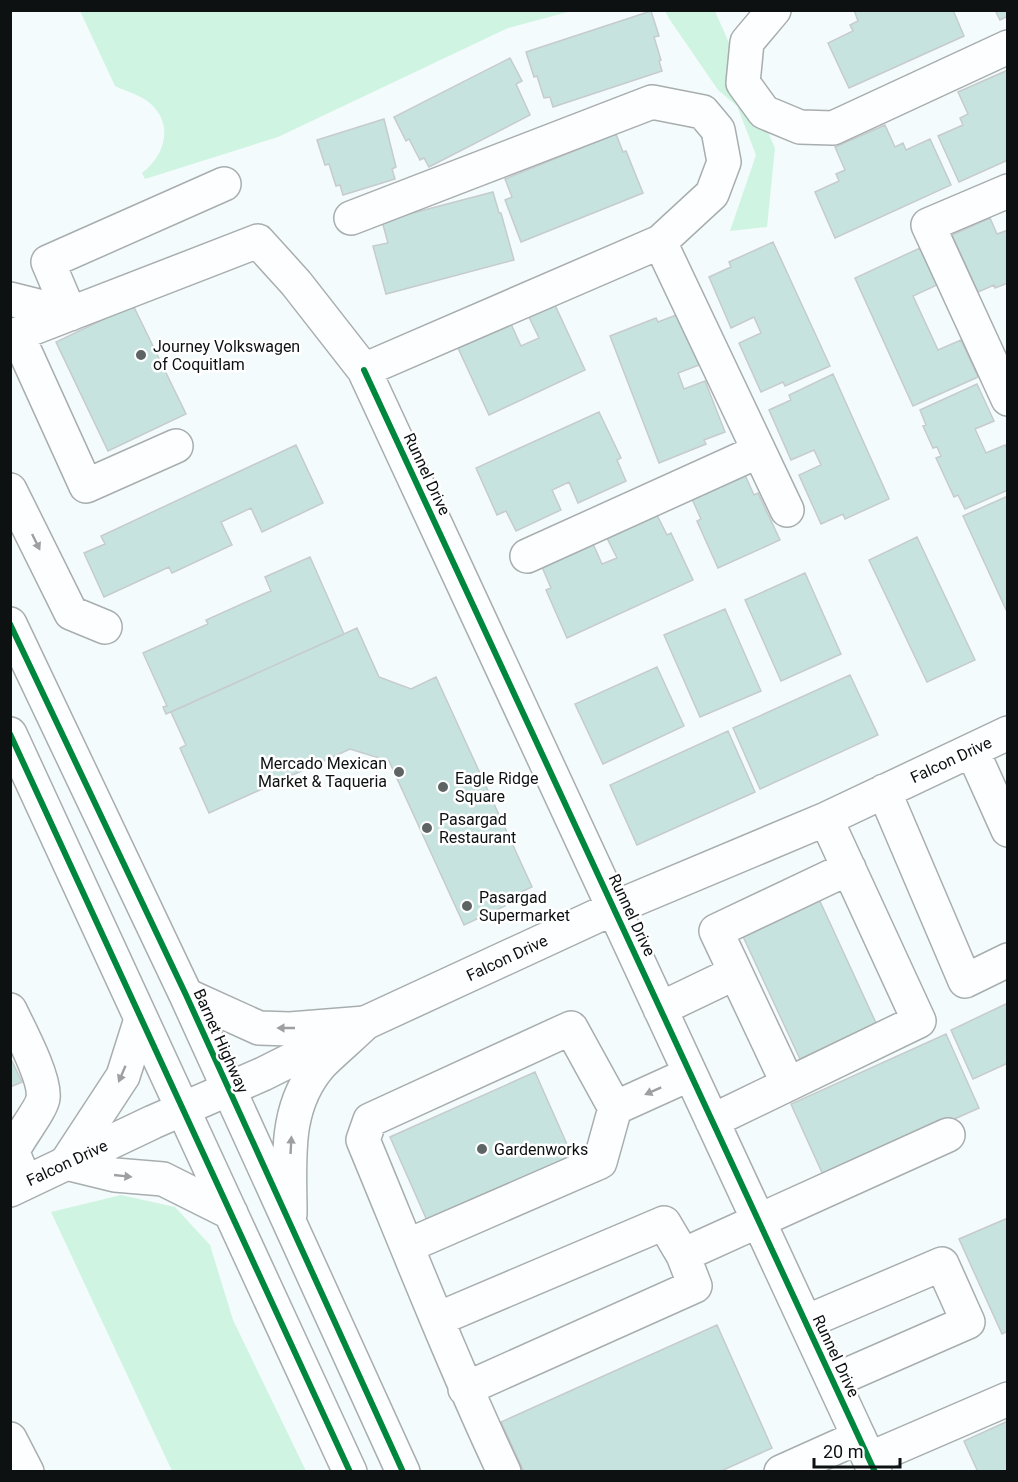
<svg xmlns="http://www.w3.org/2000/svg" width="1018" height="1482" viewBox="0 0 1018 1482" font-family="Roboto,sans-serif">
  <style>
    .green { fill: #d0f4e2 }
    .building { fill: #c7e3e0; stroke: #c6cbcc; stroke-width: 1.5 }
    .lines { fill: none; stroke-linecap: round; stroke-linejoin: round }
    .minor-casing { stroke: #a8adad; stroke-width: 36 }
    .major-casing { stroke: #a8adad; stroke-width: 36 }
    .minor { stroke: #fdfeff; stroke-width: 33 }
    .major { stroke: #fdfeff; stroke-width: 33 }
    .cycleway-casing { stroke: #fff; stroke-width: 10 }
    .cycleway { stroke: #00873e; stroke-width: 6 }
    .oneway { fill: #9d9fa0 }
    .poi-dot { fill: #5e6364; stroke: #fff; stroke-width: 2 }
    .labels { text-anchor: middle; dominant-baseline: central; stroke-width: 5; stroke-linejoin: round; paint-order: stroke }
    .poi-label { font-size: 16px; fill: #0d1112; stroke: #fff; text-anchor: start }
    .street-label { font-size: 16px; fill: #0d1112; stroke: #fff }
  </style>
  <rect width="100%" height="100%" fill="#f4fbfc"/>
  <!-- green -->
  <path class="green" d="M80,11H572L508,28L278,137L145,179L142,173C164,156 174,127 152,105C142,95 127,92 115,86Z
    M665,11H715L775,148L767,227L730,231L756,155L737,106L718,90L670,20Z
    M121,1195L175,1207L210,1245L233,1320L306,1471H172L51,1212Z"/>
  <!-- building -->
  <path class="building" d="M854,10H953L964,36L849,88L828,43L853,31L850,25L858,21Z
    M995,10H1008V16L1000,20Z
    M651,11L659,36L654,37L661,60L659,61L662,71L553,107L550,97L544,98L537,76L534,77L526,52Z
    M510,58L522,81L516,84L530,115L429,167L424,158L420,160L409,139L406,141L394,117Z
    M1008,70V160L959,182L938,136L963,125L960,118L968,114L958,92Z
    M384,119L396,167L392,169L395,179L343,195L340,185L336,186L329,164L325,165L317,140Z
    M885,125L895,147L903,143L906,150L930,139L951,185L835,238L815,192L839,181L836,174L845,170L835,147Z
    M616,134L623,152L626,151L643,193L521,242L505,200L512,197L505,179Z
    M493,192L499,213H501L514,260L386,294L373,246L388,243L382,221Z
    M990,218L997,234L1008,230V283L995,288L994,285L978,292L952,235Z
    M773,242L830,366L785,386L783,382L761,392L739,343L761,333L754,317L731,328L709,277L731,267L729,262Z
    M920,248L937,285L913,296L938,350L961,340L978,377L913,406L855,278Z
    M133,305L186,414L108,451L56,342Z
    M555,305L585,370L489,415L458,348L511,324L521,346L539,338L529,317Z
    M679,314L699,365L678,373L684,389L705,381L725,432L704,440L706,444L659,463L610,336L656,318L658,322Z
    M833,374L889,499L845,519L843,514L821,524L799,475L821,465L814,450L791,460L769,410L791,400L789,395Z
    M977,384L994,421L975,429L986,453L1005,445L1008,451V490L965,509L958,495L954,497L936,458L941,456L937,447L933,448L923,426L926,425L920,410Z
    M599,412L621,458L617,460L626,481L578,503L569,482L552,490L561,510L516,531L506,511L497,515L476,468Z
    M296,445L323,503L262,532L251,508L221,522L232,545L172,573L169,567L104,597L84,553L105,544L101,536Z
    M745,475L754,495L758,493L780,540L718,568L697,521L701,519L692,499Z
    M1008,496V614L963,516Z
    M657,515L667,535L671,533L693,580L567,638L546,590L551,588L542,567L593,544L602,564L617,558L607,538Z
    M917,537L975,660L927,682L869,560Z
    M310,557L344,634L166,714L163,707L167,706L143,653L208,624L206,620L271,591L265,577Z
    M805,573L841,654L781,681L745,600Z
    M725,609L761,691L700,717L664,635Z
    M357,628L379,677L411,689L436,677L532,887L502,901L505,906L464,925L389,761L350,749L209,813L180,748L186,745L171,712Z
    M657,667L684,726L603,764L575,704Z
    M850,675L878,735L760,789L733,728Z
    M728,731L755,792L637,845L610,785Z
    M818,897L876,1023L800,1059L741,932Z
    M1008,1003V1063L973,1079L951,1030Z
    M946,1034L979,1108L824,1177L791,1104Z
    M10,1057L22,1082L10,1087Z
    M535,1072L574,1160L429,1225L390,1137Z
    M1008,1218V1331L1002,1334L959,1239Z
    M717,1325L772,1448L719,1472H524L501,1422Z
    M1008,1421V1472H978L964,1441Z"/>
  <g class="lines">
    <!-- minor casing -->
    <g class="minor-casing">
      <path id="minor" d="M774,10L747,42L743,83L764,112L800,127L833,128L1008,47
        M1008,191L928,225L1008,399
        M351,218L652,102L703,112L718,130L724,162L712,194L660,242L364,370
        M660,242L787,510
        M10,299L70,314L48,262L224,184
        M17,334L86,486L176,446
        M10,337L258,241L296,283L364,370L875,1472
        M10,490L71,613L105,627
        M527,556L759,451
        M972,750L1008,830
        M884,791L965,981L1008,960
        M660,1009L735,973
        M10,1010C19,1029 46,1079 43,1098C42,1108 21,1135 15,1147L14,1155L25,1182
        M788,1084L716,931L849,868
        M615,1108L690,1074
        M712,1121L919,1021L826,819
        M10,1190L153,1122L263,1074L365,1023L614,908L826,819L1008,733
        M407,1246L600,1162L615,1108L571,1028L370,1120L363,1140C409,1251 453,1363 504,1472
        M438,1319L664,1223L683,1255
        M806,1322L942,1264L968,1322L833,1381
        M465,1389L695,1286L683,1255L948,1135
        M10,1439L27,1472
        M869,1459L1008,1399
        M781,1472L859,1437"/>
    </g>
    <!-- major casing -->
    <g class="major-casing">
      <path id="major" d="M10,624L186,995L403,1472
        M10,734L350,1472
        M186,995L259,1028L290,1029L365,1023
        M141,1019L123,1076L66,1163L115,1175L163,1179L231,1213
        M290,1214C290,1160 283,1107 321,1064C335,1050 351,1037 365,1023"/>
    </g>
    <!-- minor -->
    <use href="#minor" class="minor"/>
    <!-- major -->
    <use href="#major" class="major"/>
    <!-- cycleway casing -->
    <g class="cycleway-casing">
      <path id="cycleway" d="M364,370L875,1472
        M10,624L186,995L403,1472
        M10,734L350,1472"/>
    </g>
    <!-- cycleway -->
    <use href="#cycleway" class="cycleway"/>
  </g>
  <!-- one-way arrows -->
  <defs><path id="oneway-solid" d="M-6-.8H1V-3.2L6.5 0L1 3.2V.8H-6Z" transform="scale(1.5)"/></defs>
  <g class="oneway">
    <use href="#oneway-solid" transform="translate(36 542) rotate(64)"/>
    <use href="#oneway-solid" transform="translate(286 1028) rotate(-180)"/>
    <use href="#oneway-solid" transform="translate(122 1074) rotate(113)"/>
    <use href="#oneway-solid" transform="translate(653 1091) rotate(156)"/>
    <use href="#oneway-solid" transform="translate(291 1145) rotate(-87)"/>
    <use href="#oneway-solid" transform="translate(123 1176) rotate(6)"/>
  </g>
  <!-- markers -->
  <g class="poi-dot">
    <circle cx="141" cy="355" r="6"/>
    <circle cx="399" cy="772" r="6"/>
    <circle cx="443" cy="787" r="6"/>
    <circle cx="427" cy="828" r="6"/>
    <circle cx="467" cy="906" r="6"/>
    <circle cx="482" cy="1149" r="6"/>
  </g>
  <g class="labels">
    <!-- poi labels -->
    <g class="poi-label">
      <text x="153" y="346">Journey Volkswagen<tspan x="153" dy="18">of Coquitlam</tspan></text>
      <text x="387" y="763" text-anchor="end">Mercado Mexican<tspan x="387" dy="18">Market &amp; Taqueria</tspan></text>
      <text x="455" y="778">Eagle Ridge<tspan x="455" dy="18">Square</tspan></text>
      <text x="439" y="819">Pasargad<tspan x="439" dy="18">Restaurant</tspan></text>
      <text x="479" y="897">Pasargad<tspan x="479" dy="18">Supermarket</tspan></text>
      <text x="494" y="1149">Gardenworks</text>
    </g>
    <!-- street labels -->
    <g class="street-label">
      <text transform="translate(427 474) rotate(65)">Runnel Drive</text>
      <text transform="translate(951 760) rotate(-25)">Falcon Drive</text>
      <text transform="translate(632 915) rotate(65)">Runnel Drive</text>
      <text transform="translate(507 958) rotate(-25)">Falcon Drive</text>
      <text transform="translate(221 1041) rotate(66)">Barnet Highway</text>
      <text transform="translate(67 1163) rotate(-25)">Falcon Drive</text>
      <text transform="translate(836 1356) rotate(65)">Runnel Drive</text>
    </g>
  </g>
  <!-- border -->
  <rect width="1018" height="1482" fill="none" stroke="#0d1112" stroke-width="24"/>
  <!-- scale -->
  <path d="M814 1458v9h86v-9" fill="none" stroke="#0d1112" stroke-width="3"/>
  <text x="823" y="1458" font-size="18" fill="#0d1112" stroke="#ffffff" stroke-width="4.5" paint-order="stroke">20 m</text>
</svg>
